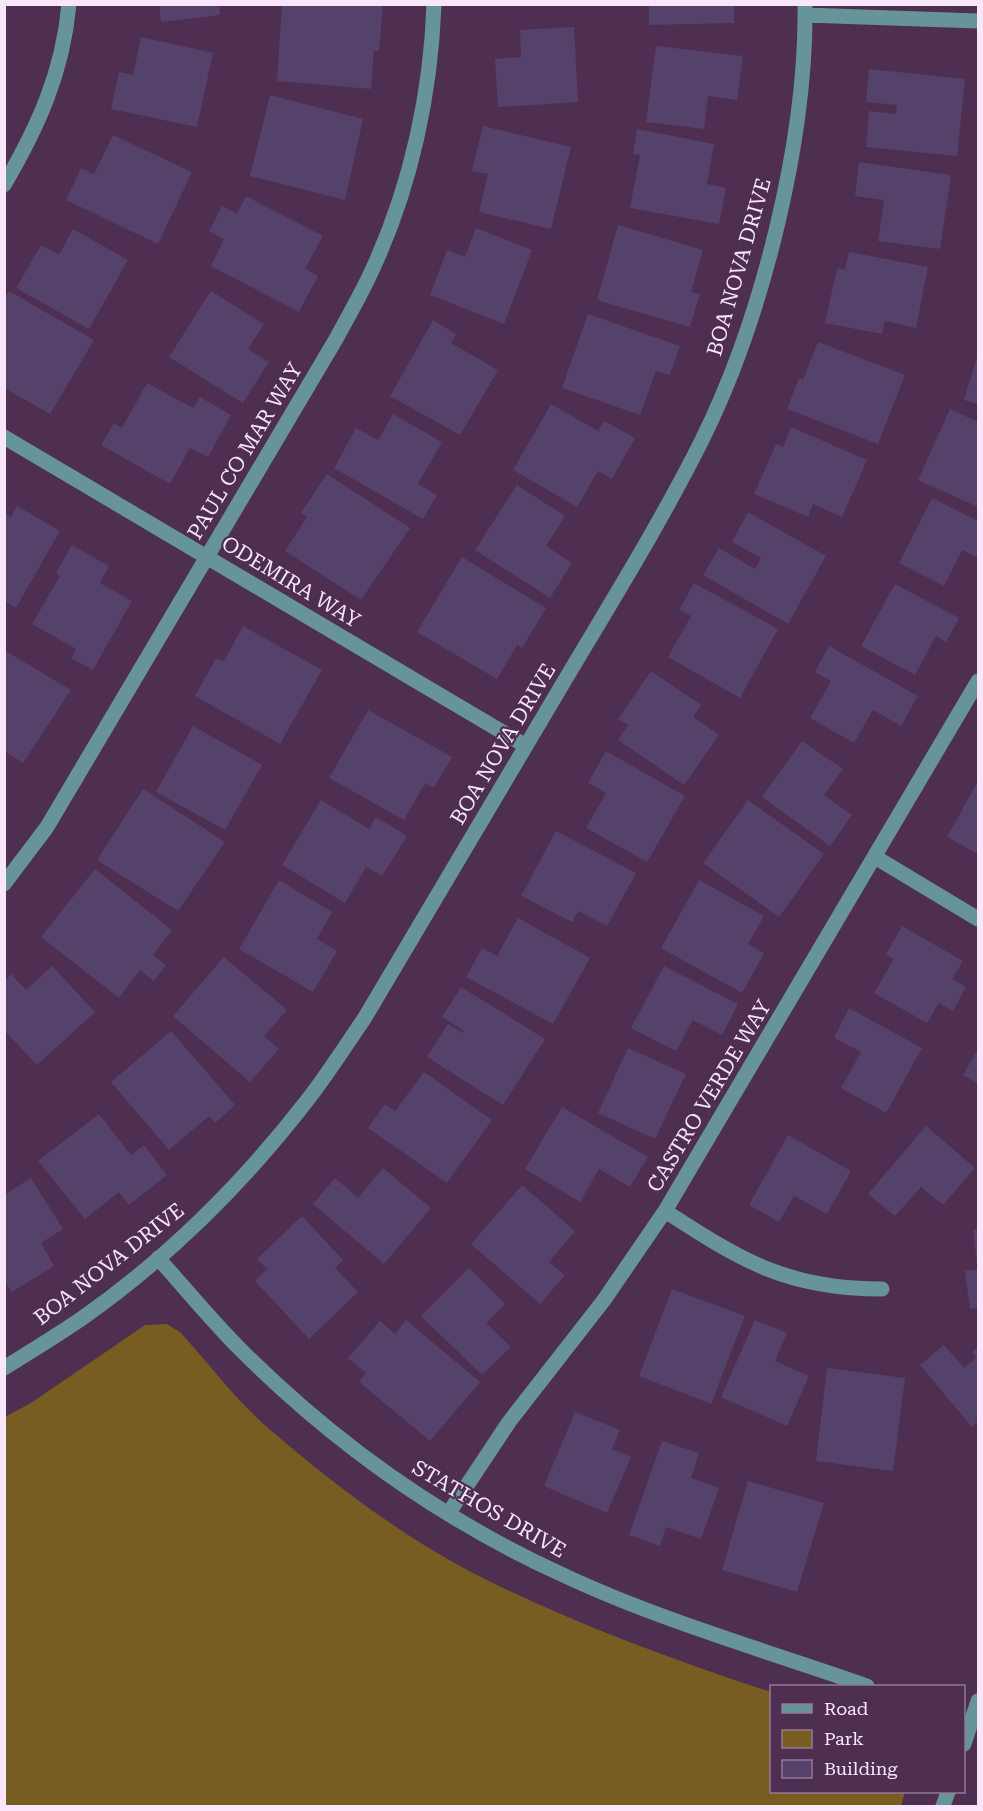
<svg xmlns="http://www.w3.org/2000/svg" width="983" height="1811" viewBox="0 0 983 1811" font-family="'Roboto Serif',serif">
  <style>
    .green { fill: #785d22 }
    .building { fill: #54426b }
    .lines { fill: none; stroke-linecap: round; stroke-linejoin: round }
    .minor { stroke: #669499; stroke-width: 15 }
    .labels { text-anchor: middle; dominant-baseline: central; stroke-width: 4.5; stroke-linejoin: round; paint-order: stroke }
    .street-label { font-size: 21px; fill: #fae6fb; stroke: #4e2e51 }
  </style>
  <rect width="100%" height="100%" fill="#4e2e51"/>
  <!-- green -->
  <path class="green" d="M167,1324L181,1333C209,1364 236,1400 267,1427C333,1484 405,1539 483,1578C575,1624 674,1660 771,1692L772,1792H905L901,1806H5V1417L31,1403L145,1325Z"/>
  <!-- building -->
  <path class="building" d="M159,4H219L220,15L161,22Z
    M282,4H383L379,51H374L371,89L277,81Z
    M649,4H734V23L649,25Z
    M574,27L578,102L498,107L495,59L521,57L520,30Z
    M141,37L213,53L197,127L111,109L119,72L133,75Z
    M656,46L743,56L737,100L708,96L704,129L646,122Z
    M869,69L965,79L957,156L866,147L869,111L896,114L897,105L866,102Z
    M270,95L363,119L345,200L250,176Z
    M483,126L571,147L551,229L479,212L488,174L472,171Z
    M637,129L714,144L707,184L726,188L719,224L630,208L640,155L633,154Z
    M113,135L192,172L158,244L66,200L81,168L94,174Z
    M859,162L951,175L940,249L878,241L884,200L855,196Z
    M246,196L323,236L305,269L318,276L299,312L211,266L224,239L209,231L222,206L237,214Z
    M618,225L703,250L691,292L700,294L690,327L597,300Z
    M476,228L532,250L504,324L430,295L447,250L465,257Z
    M73,229L128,260L89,329L16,288L41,245L59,255Z
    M849,252L928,267L916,328L885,321L882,334L825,323L837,268L845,269Z
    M9,291L94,340L50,414L4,388V300Z
    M211,291L264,324L248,349L269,362L243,403L169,357Z
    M588,314L680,346L670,375L656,371L640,415L562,388Z
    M433,320L456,334L451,343L498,370L460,435L390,396Z
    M818,342L905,375L878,444L787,409L799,378L803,380Z
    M978,354V404L964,400Z
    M147,383L193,408L200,397L231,415L208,457L190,448L170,484L101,445L114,423L122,428Z
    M551,404L598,431L604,421L635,438L612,479L598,471L577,507L513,470Z
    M950,409L978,422V507L918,480Z
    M393,414L442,442L418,484L437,495L423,519L334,468L356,428L378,440Z
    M791,427L867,460L842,517L813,504L808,517L754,494L776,444L783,447Z
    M327,474L410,528L361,600L285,551L307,517L301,513Z
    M517,485L565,516L546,546L572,563L550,598L475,550Z
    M932,498L978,521V558L962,550L944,586L899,563Z
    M17,506L60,531L16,608L4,601V513L11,517Z
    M748,512L826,556L788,624L703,575L719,548L755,569L761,558L732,542Z
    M72,545L109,566L100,583L132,601L93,670L71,658L76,649L32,624L60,576L56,573Z
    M462,557L546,608L522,648L517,645L497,679L417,632Z
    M694,583L778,629L740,698L668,657L691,616L679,610Z
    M895,584L959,618L946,642L936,636L915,675L861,646Z
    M243,626L322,670L280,744L195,696L216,658L224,661Z
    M829,646L918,696L901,726L873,710L854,743L810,718L831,681L815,672Z
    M4,650L71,690L23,763L4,751Z
    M651,671L701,705L693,717L719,735L684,785L618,740L628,725L618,719Z
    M368,710L452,757L434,788L425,783L404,820L329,778Z
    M193,726L262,765L225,830L156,792Z
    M802,741L843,769L824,795L852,815L830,846L762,797Z
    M606,751L685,796L647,862L586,828L606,793L588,783Z
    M978,781V854L947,837Z
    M143,789L225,842L178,911L97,860Z
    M321,800L369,829L376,817L407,836L382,876L366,867L345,903L282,865Z
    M748,800L824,854L779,917L703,863Z
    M556,831L636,873L607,926L578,911L572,922L521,896Z
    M95,869L172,930L153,955L166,965L154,981L140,970L119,998L41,937Z
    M279,880L332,912L317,939L337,951L313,992L239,949Z
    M699,880L764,916L748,944L764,953L742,993L661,948Z
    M518,918L590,958L553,1024L466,977L482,948L497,956Z
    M902,926L963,961L952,979L966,987L953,1011L939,1003L927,1023L874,993L894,959L886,954Z
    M224,957L287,1010L264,1036L279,1049L250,1082L173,1016Z
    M52,966L95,1012L37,1065L4,1030V981L11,974L26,990Z
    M664,966L738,1004L722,1035L693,1020L676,1051L631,1028Z
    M461,987L545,1039L503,1105L427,1057L448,1024L463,1033L464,1031L442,1017Z
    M849,1008L922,1048L886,1113L841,1088L861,1052L834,1038Z
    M171,1031L235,1105L215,1123L209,1116L169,1150L111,1082Z
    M628,1048L686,1074L655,1139L598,1113Z
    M978,1049V1084L963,1075Z
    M424,1072L492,1120L447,1183L368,1128L385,1104L395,1111Z
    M562,1107L648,1157L630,1187L599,1169L580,1202L525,1169Z
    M99,1114L131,1155L144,1145L167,1175L129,1205L119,1192L85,1219L38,1161Z
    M926,1126L975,1168L943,1205L921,1187L895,1216L868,1194Z
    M788,1135L851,1171L827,1214L794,1196L779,1222L749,1205Z
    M383,1168L431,1208L384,1264L313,1204L335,1178L358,1198Z
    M31,1178L63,1229L41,1243L54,1266L12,1292L4,1280V1195Z
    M522,1185L575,1231L549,1262L565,1275L540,1304L471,1244Z
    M302,1216L343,1260L335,1268L358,1292L309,1339L255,1281L267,1269L257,1259Z
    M978,1229V1263H977L973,1230Z
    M469,1268L505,1304L486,1323L511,1347L482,1375L421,1316Z
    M978,1269V1308L970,1309L965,1271Z
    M672,1289L745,1316L711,1404L639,1376Z
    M406,1320L480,1382L430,1441L359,1382L366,1373L348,1358L380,1321L395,1334Z
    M755,1320L787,1333L775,1361L809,1376L787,1426L721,1397Z
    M944,1345L964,1368L976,1358L972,1352L978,1346V1421L972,1427L920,1365Z
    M827,1368L905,1378L893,1471L816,1461Z
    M575,1412L620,1430L612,1449L631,1457L607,1513L544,1486Z
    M662,1441L699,1453L691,1478L719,1488L701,1539L666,1527L660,1546L629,1535Z
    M748,1481L824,1503L797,1592L722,1570Z"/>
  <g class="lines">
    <!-- minor -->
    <path class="minor" d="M805,15L978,21
      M4,185C38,127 63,72 69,4
      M4,437L526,746
      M875,857L978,919
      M4,884L47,827L336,339C349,315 363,291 374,266C411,185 431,93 434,4
      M665,1211C742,1261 787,1289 882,1289
      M158,1258C185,1288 211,1320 240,1349C333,1442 441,1519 561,1574C656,1619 767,1651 867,1686
      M4,1368C30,1352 56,1336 81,1319C168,1258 245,1181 309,1098C329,1072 346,1045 364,1019C430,907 496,796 562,685C610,604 660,524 702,440C762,319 807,140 805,4
      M448,1514L509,1422L604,1300L665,1211L978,681
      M964,1744L978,1701
      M943,1806L948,1792"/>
  </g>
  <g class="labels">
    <!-- street labels -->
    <g class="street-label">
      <text transform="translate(739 267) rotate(-74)">BOA NOVA DRIVE</text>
      <text transform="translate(245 451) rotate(-59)">PAUL CO MAR WAY</text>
      <text transform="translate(291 582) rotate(31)">ODEMIRA WAY</text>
      <text transform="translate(503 744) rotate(-59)">BOA NOVA DRIVE</text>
      <text transform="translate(709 1096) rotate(-59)">CASTRO VERDE WAY</text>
      <text transform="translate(109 1264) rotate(-38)">BOA NOVA DRIVE</text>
      <text transform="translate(489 1509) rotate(30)">STATHOS DRIVE</text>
    </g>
  </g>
  <!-- border -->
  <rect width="983" height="1811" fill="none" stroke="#fae6fb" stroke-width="12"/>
  <!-- legend -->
  <rect x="770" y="1685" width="195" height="108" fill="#4e2e51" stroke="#937895" stroke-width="1.5"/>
  <rect x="782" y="1704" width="30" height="9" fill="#669499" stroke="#937895" stroke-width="1.5"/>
  <text x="824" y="1715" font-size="18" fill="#fae6fb">Road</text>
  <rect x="782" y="1730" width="30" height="18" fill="#785d22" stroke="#937895" stroke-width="1.5"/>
  <text x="824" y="1745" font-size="18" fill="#fae6fb">Park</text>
  <rect x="782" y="1760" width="30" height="18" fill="#54426b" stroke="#937895" stroke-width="1.5"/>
  <text x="824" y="1775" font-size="18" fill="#fae6fb">Building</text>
</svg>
